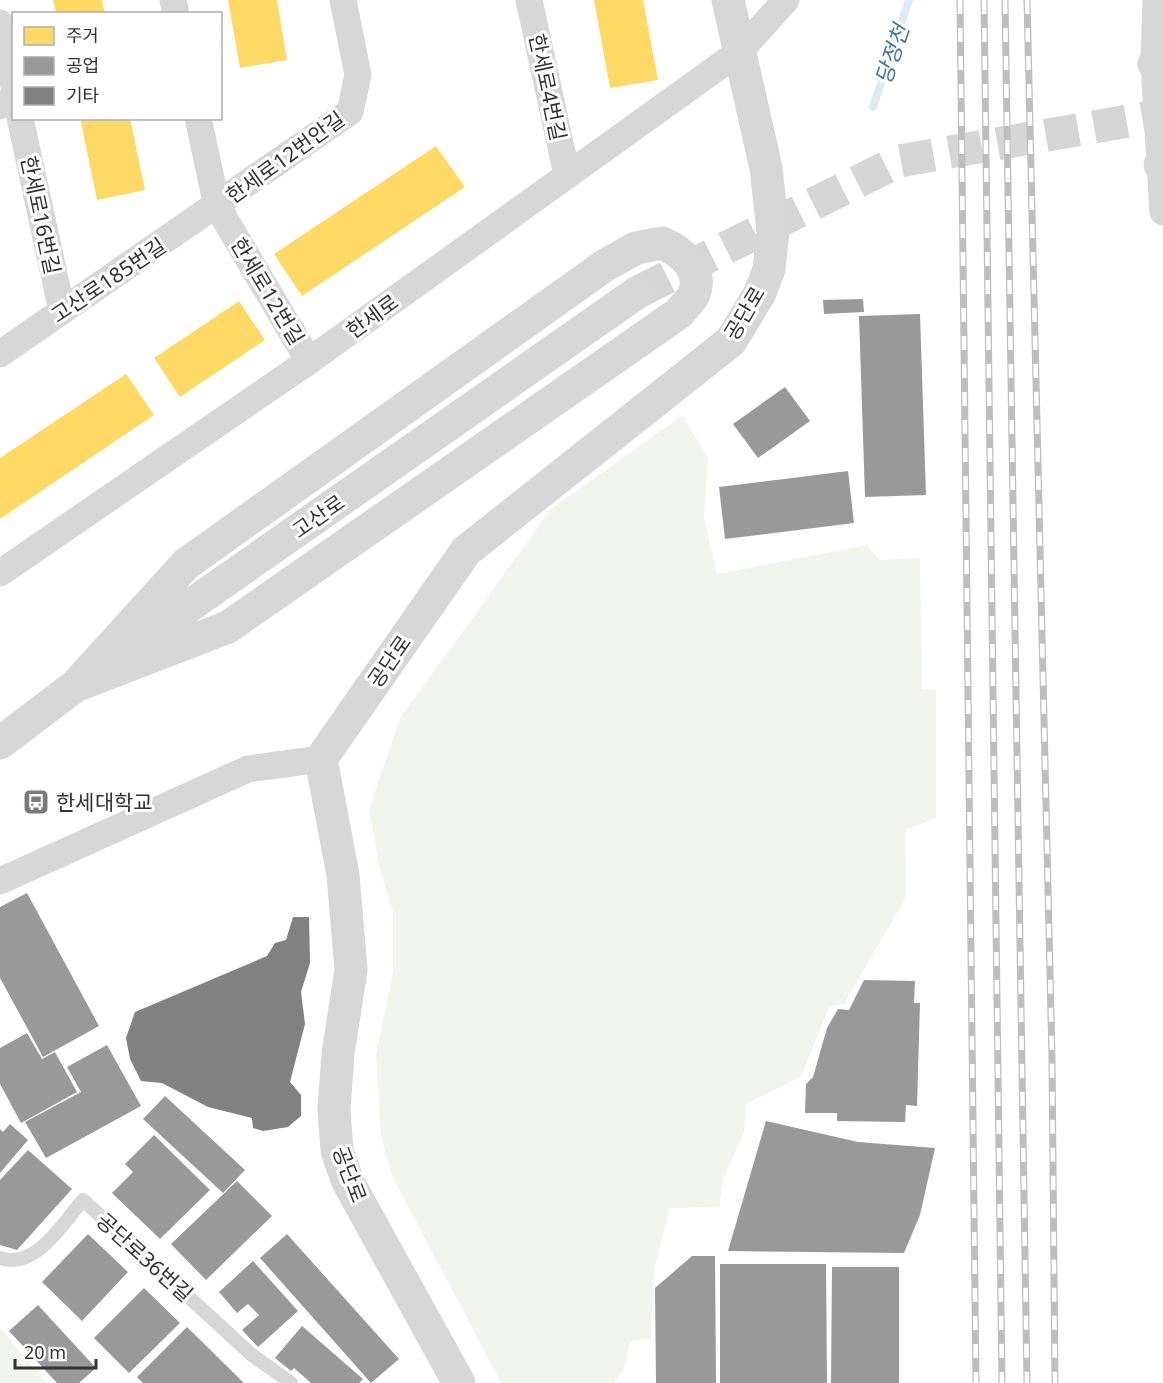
<svg xmlns="http://www.w3.org/2000/svg" width="1163" height="1383" viewBox="0 0 1163 1383" font-family="'Noto Sans','Noto Sans KR',sans-serif">
  <style>
    .green { fill: #f1f5ed }
    .homes { fill: #ffd966 }
    .industry { fill: #999 }
    .lines { fill: none; stroke-linecap: round; stroke-linejoin: round }
    .stream { stroke: #ddebf3; stroke-width: 8 }
    .building { fill: #818181 }
    .tertiary-tunnel { stroke: #d6d6d6; stroke-width: 33; stroke-dasharray: 33 16; stroke-linecap: butt }
    .service { stroke: #d7d7d7; stroke-width: 14 }
    .minor { stroke: #d7d7d7; stroke-width: 27 }
    .tertiary { stroke: #d7d7d7; stroke-width: 33 }
    .rail-casing { stroke: #bebebe; stroke-width: 7 }
    .rail { stroke: #fff; stroke-width: 4.5; stroke-dasharray: 14; stroke-linecap: butt }
    .labels { text-anchor: middle; dominant-baseline: central; stroke-width: 6; stroke-linejoin: round; paint-order: stroke }
    .street-label { font-size: 21px; fill: #333; stroke: #fff }
    .poi-label { font-size: 21px; fill: #333; stroke: #fff; text-anchor: start }
    .water-label { font-size: 22px; font-style: italic; fill: #3f7597; stroke: #fff }
  </style>
  <rect width="100%" height="100%" fill="#fff"/>
  <!-- green -->
  <path class="green" d="M683,415L708,459L704,517L717,574L867,545L880,560L920,558L922,689L936,691V818L905,830L906,898L844,1004L829,1007L801,1077L746,1104L744,1133L724,1177L719,1207L670,1208L654,1269L651,1338L630,1342L625,1366L614,1383H501L392,1176L381,1137L376,1054L393,972V912L380,870L369,809L400,718L551,509Z
    M0,1328L47,1383H0Z"/>
  <!-- homes -->
  <path class="homes" d="M53,0H102L105,14H56Z
    M228,0H277L287,60L240,68Z
    M594,0H643L658,80L610,88Z
    M80,118H130L145,190L97,200Z
    M436,146L465,187L302,296L274,254Z
    M239,301L265,340L180,397L154,358Z
    M126,374L154,415L0,519V458Z"/>
  <!-- industry -->
  <path class="industry" d="M863,299L864,312L824,314L823,300Z
    M920,314L926,495L865,497L859,316Z
    M785,387L810,421L758,458L733,424Z
    M848,471L854,523L725,539L719,487Z
    M27,893L99,1026L43,1057L0,978V907Z
    M864,980L915,981L914,1003H920L917,1106L906,1105L905,1122L837,1121V1113H805L806,1084L813,1077L827,1028L838,1009L849,1010Z
    M27,1033L42,1059L55,1052L77,1092L21,1123L0,1084V1048Z
    M107,1045L141,1106L46,1158L25,1122L81,1092L67,1067Z
    M165,1096L245,1170L223,1193L143,1119Z
    M766,1121L858,1142L935,1148L920,1215L904,1253L728,1251Z
    M10,1124L28,1140L0,1173V1129L3,1132Z
    M154,1135L210,1190L160,1239L112,1193L133,1172L125,1164Z
    M28,1150L72,1189L17,1250L0,1245V1180Z
    M237,1181L272,1216L206,1280L171,1244Z
    M88,1234L128,1272L82,1321L42,1282Z
    M287,1234L399,1359L371,1383L260,1258Z
    M692,1256H715L716,1383H656L655,1288Z
    M253,1261L298,1311L258,1347L242,1330L259,1315L248,1304L237,1313L219,1292Z
    M720,1264H826L827,1383H720Z
    M832,1267H899V1383H831Z
    M144,1288L180,1323L129,1373L94,1338Z
    M38,1305L96,1368L79,1383H57L9,1331Z
    M302,1326L363,1379L359,1383H311L294,1368L291,1371L275,1358Z
    M187,1327L244,1383H143L137,1377Z"/>
  <g class="lines">
    <!-- stream -->
    <path class="stream" d="M873,107L909,0"/>
  </g>
  <!-- building -->
  <path class="building" d="M293,917H309L310,963L301,992L305,1024L290,1082L301,1095V1116L288,1127L263,1131L253,1128L252,1118L208,1107L162,1083L141,1081L130,1059L126,1038L135,1012L267,956L275,943L286,940Z"/>
  <g class="lines">
    <!-- tertiary-tunnel -->
    <path class="tertiary-tunnel" d="M638,292L899,161L1145,118H1163"/>
    <!-- service -->
    <path class="service" d="M0,1258C36,1270 62,1224 83,1200L252,1355L291,1383"/>
    <!-- minor -->
    <path class="minor" d="M173,0L176,14
      M529,0L567,175
      M1156,0L1154,64L1163,212
      M0,23L14,86
      M0,106L14,98
      M20,118L62,311
      M198,118L217,206L309,361
      M0,354L350,112L358,75L343,0
      M0,573L309,361L739,52L786,0
      M0,881L248,769L321,759"/>
    <!-- tertiary -->
    <path class="tertiary" d="M1154,64H1163
      M1160,165H1163
      M662,243C681,251 704,270 694,294C692,300 683,307 679,313L228,627L75,686L186,564L604,266L636,248Z
      M0,743L75,686L638,292
      M459,1383L348,1182L337,1151L334,1109L338,1054L351,970L343,875L321,759L466,551L731,341L760,293L769,269L773,232L766,168L728,0"/>
    <!-- rail casing -->
    <g class="rail-casing">
      <path id="rail" d="M960,0L976,1383
        M984,0L1002,1383
        M1005,0L1027,1383
        M1027,0L1052,1058L1055,1383"/>
    </g>
    <!-- rail -->
    <use href="#rail" class="rail"/>
  </g>
  <!-- icons -->
  <defs>
    <g id="bus-square" transform="scale(1.35)"><rect x="-9" y="-9" width="18" height="18" rx="4" fill="#7a7a7a" stroke="#fff"/><path d="M-5-6H5V4H4V6H2V4H-2V6H-4V4H-5ZM-3.5-4V0h7V-4ZM-3.5 1.2v1.5H-2V1.2ZM2 1.2v1.5H3.5V1.2Z" fill="#fff"/></g>
  </defs>
  <g fill-rule="evenodd">
    <use href="#bus-square" x="36" y="802"/>
  </g>
  <g class="labels">
    <!-- street labels -->
    <g class="street-label">
      <text transform="translate(548 87) rotate(78)">한세로4번길</text>
      <text transform="translate(285 157) rotate(-36)">한세로12번안길</text>
      <text transform="translate(41 215) rotate(78)">한세로16번길</text>
      <text transform="translate(108 280) rotate(-34)">고산로185번길</text>
      <text transform="translate(268 291) rotate(59)">한세로12번길</text>
      <text transform="translate(744 313) rotate(-59)">공단로</text>
      <text transform="translate(372 316) rotate(-36)">한세로</text>
      <text transform="translate(318 516) rotate(-35)">고산로</text>
      <text transform="translate(389 661) rotate(-55)">공단로</text>
      <text transform="translate(350 1174) rotate(69)">공단로</text>
      <text transform="translate(145 1257) rotate(42)">공단로36번길</text>
    </g>
    <!-- poi labels -->
    <g class="poi-label">
      <text x="56" y="802">한세대학교</text>
    </g>
    <!-- water labels -->
    <g class="water-label">
      <text transform="translate(891 54) rotate(-71)">당정천</text>
    </g>
  </g>
  <!-- legend -->
  <rect x="12" y="12" width="210" height="108" fill="#ffffff" stroke="#adadad" stroke-width="1.5"/>
  <rect x="24" y="27" width="30" height="18" fill="#ffd966" stroke="#adadad" stroke-width="1.5"/>
  <text x="66" y="42" font-size="18" fill="#333333">주거</text>
  <rect x="24" y="57" width="30" height="18" fill="#999999" stroke="#adadad" stroke-width="1.5"/>
  <text x="66" y="72" font-size="18" fill="#333333">공업</text>
  <rect x="24" y="87" width="30" height="18" fill="#818181" stroke="#adadad" stroke-width="1.5"/>
  <text x="66" y="102" font-size="18" fill="#333333">기타</text>
  <!-- scale -->
  <path d="M15 1359v9h81v-9" fill="none" stroke="#333333" stroke-width="3"/>
  <text x="24" y="1359" font-size="18" fill="#333333" stroke="#ffffff" stroke-width="4.5" paint-order="stroke">20 m</text>
</svg>
